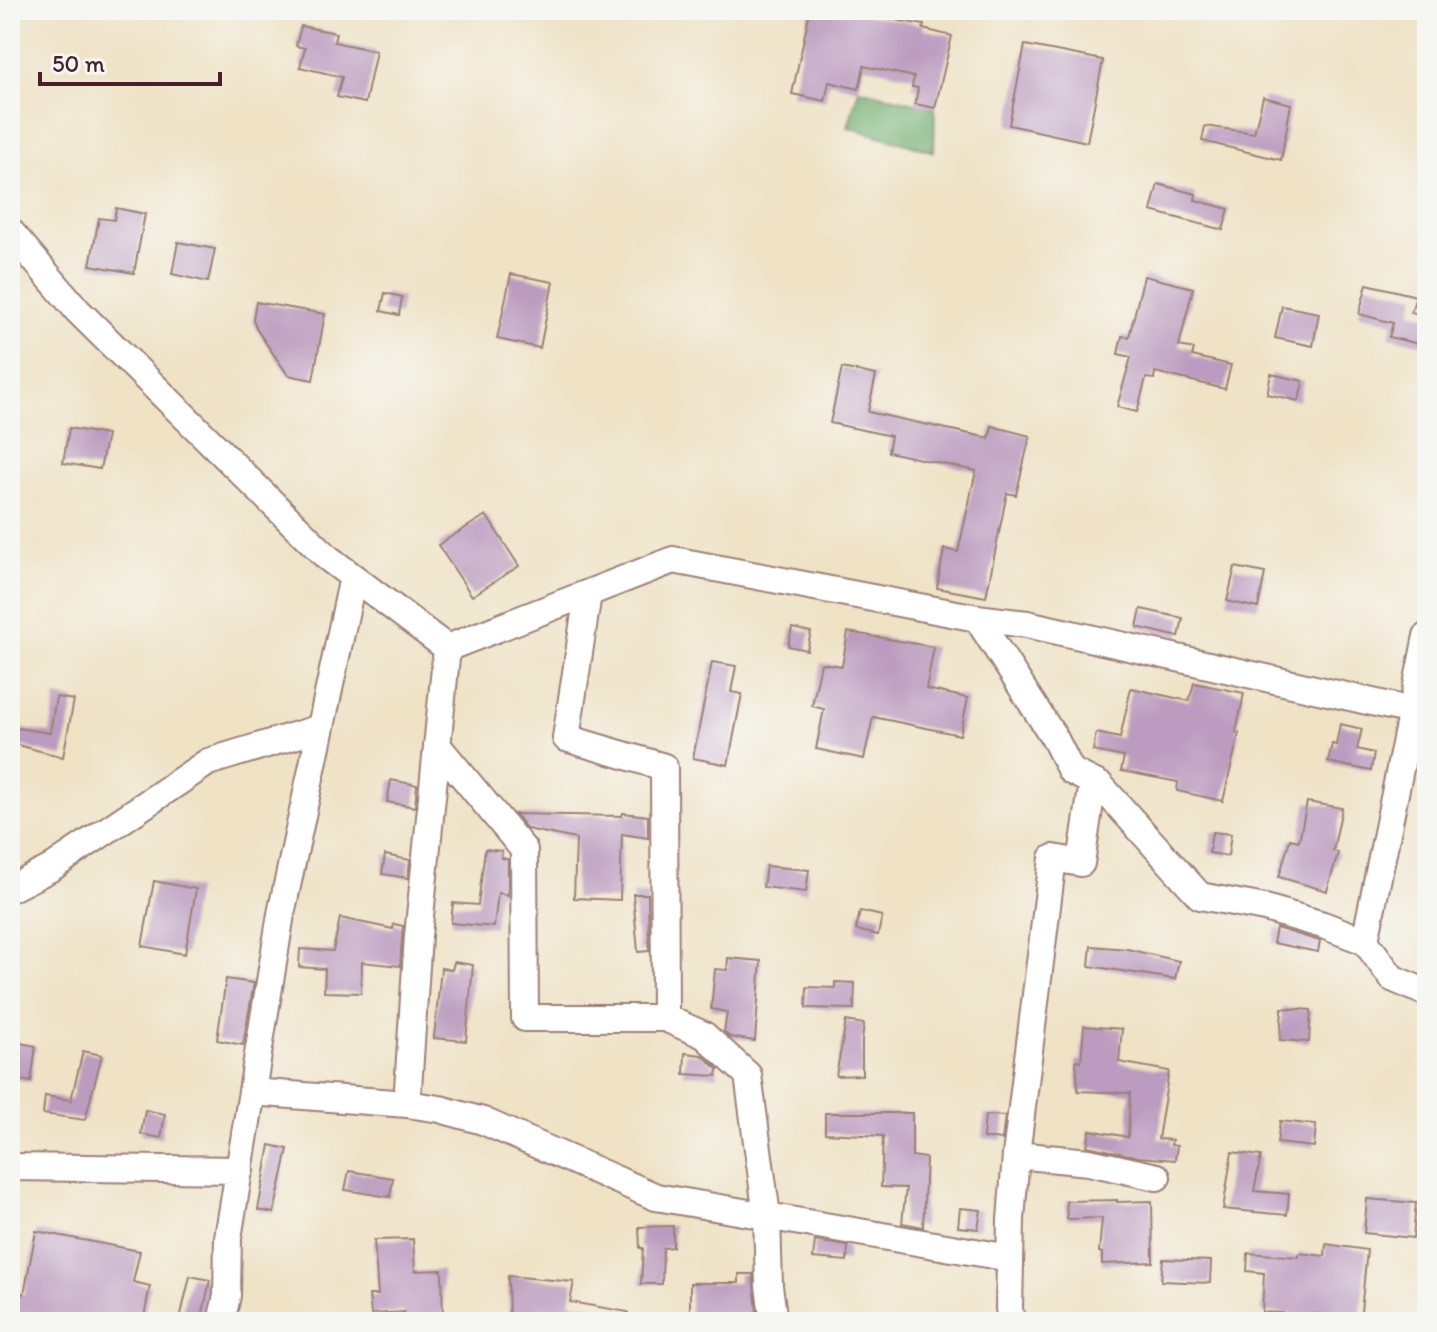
<svg xmlns="http://www.w3.org/2000/svg" width="1437" height="1332" viewBox="0 0 1437 1332" font-family="Itim,sans-serif">
  <style>
    .forest { fill: #71ae6e; stroke: #5e664c; stroke-width: 2 }
    .building { fill: #bb9bbf }
    .lines { fill: none; stroke-linecap: round; stroke-linejoin: round }
    .street-casing { stroke: #9c8078; stroke-width: 30 }
    .street { stroke: #fff; stroke-width: 26 }
  </style>
  <rect width="100%" height="100%" fill="#f6f6f2"/>
  <filter id="ink" filterUnits="userSpaceOnUse"><feTurbulence type="fractalNoise" baseFrequency=".0125" numOctaves="2"/><feDisplacementMap in="SourceGraphic" scale="16" xChannelSelector="R" yChannelSelector="G"/><feConvolveMatrix kernelMatrix="1 2 1 2 8 2 1 2 1" color-interpolation-filters="sRGB"/></filter>
  <filter id="wash" filterUnits="userSpaceOnUse"><feTurbulence type="fractalNoise" baseFrequency=".006" numOctaves="4" result="noise"/><feDisplacementMap in="SourceGraphic" scale="32" xChannelSelector="R" yChannelSelector="G"/><feGaussianBlur stdDeviation="1.8" result="paint"/><feColorMatrix in="noise" values="0 0 0 0 0 0 0 0 0 0 0 0 0 0 0 0 0 1.4 0 .05"/><feComposite in="paint" operator="in"/></filter>
  <g filter="url(#wash)">
    <rect width="100%" height="100%" fill="#efe2c5"/>
    <!-- forest -->
    <path class="forest" d="M859,89L935,108L934,152L848,127Z"/>
    <g id="blocks">
      <!-- building -->
      <path class="building" d="M810,10H839L924,25L923,29L952,36L935,108L915,104L918,88L912,87L914,77L864,66L859,89L829,82L825,101L792,94Z
        M301,26L336,33L334,42L376,51L365,103L337,97L342,77L300,67L305,48L296,46Z
        M1025,45L1103,60L1087,142L1009,125Z
        M1263,97L1291,104L1281,160L1202,141L1205,126L1254,133Z
        M1158,184L1196,194L1195,200L1229,209L1223,230L1151,211Z
        M116,208L145,214L134,273L90,265L99,218L114,220Z
        M178,242L215,249L208,282L172,274Z
        M511,274L553,282L540,348L497,339Z
        M1144,276L1193,288L1179,346L1194,349L1192,356L1231,365L1225,389L1155,372L1154,379L1146,378L1137,412L1117,407L1131,357L1118,354L1122,336L1129,337Z
        M1367,284L1416,296L1411,312L1427,316V346L1389,337L1393,323L1359,314Z
        M385,293L402,297L399,315L381,311Z
        M256,302L325,314L313,380L288,375L257,330L253,319Z
        M1282,306L1319,313L1313,346L1275,338Z
        M842,368L876,375L868,412L989,438L992,426L1030,436L1016,495L1007,493L986,597L937,588L944,549L958,552L976,471L888,452L891,436L830,423Z
        M1271,374L1303,381L1299,401L1267,394Z
        M69,428L107,435L100,469L63,463Z
        M486,515L519,566L472,596L438,545Z
        M1235,567L1265,573L1258,608L1227,601Z
        M1141,609L1183,618L1179,637L1137,627Z
        M792,628L811,632L807,650L788,646Z
        M848,632L934,647L926,689L968,698L960,735L873,717L864,759L816,749L824,709L812,706L821,663L842,666Z
        M712,662L736,666L731,692L742,694L728,765L693,758Z
        M1194,683L1244,693L1236,733H1239L1223,801L1177,791L1178,782L1121,771L1124,757L1093,751L1096,733L1120,738L1131,688L1189,701Z
        M56,697L74,700L63,757L10,743V727L50,733Z
        M1340,724L1362,729L1357,749L1374,753L1371,771L1328,762L1332,744L1336,745Z
        M391,780L417,785L415,807L387,802Z
        M1307,802L1342,808L1333,851L1338,853L1327,891L1279,877L1290,839L1299,841Z
        M623,813L648,816V838L622,834L620,900L574,898L576,839L527,829L515,814L622,816Z
        M1212,832L1231,834L1228,856L1209,853Z
        M485,849L502,851L501,858L508,859V895L498,893L494,927L451,923L453,903L478,905Z
        M385,855L410,860L408,878L382,874Z
        M766,866L809,870L806,892L763,887Z
        M154,881L196,889L185,954L142,946Z
        M633,894H648L649,951L638,952Z
        M860,911L882,916L878,935L856,930Z
        M340,918L393,929L394,924L403,926L400,966L362,962L361,993L324,992L325,969L299,967L300,949L333,951Z
        M1276,928L1320,941L1318,952L1273,943Z
        M1091,946L1127,949L1179,961L1175,979L1089,966Z
        M728,958L761,961L755,1041L730,1037L724,1032L727,1012L711,1009L715,969L727,970Z
        M454,962L473,965L466,1041L434,1038L441,968L452,970Z
        M226,979L254,983L243,1045L217,1040Z
        M835,982L855,983L854,1009L806,1008L807,987L835,988Z
        M1282,1008L1311,1010L1309,1042L1280,1040Z
        M846,1021L864,1024L862,1040V1075L836,1076Z
        M1084,1026L1122,1029L1119,1062L1169,1071L1158,1139L1172,1140L1171,1145L1177,1146L1175,1160L1139,1157L1087,1146L1090,1130L1128,1137L1130,1093L1078,1091L1076,1060L1081,1061Z
        M10,1041L36,1046L31,1082L10,1078Z
        M83,1051L102,1055L85,1120L43,1114L45,1096L71,1100Z
        M685,1053L702,1055L718,1069L717,1076L684,1074Z
        M145,1110L165,1114L161,1138L141,1134Z
        M825,1113H912V1156L926,1158L923,1227L902,1223L906,1188L881,1187L883,1136L825,1133Z
        M985,1115L1005,1116L1002,1140L983,1138Z
        M1280,1121L1316,1125L1314,1147L1277,1143Z
        M270,1145L288,1149L274,1213L258,1210Z
        M1232,1152L1261,1156L1254,1191L1289,1194L1287,1215L1223,1209Z
        M349,1171L393,1178L390,1197L345,1190Z
        M1367,1199L1416,1203L1413,1238L1364,1233Z
        M1117,1200V1202L1152,1201L1153,1262L1102,1264V1253L1099,1252L1102,1218L1067,1219L1066,1201Z
        M960,1208L981,1210L978,1229L958,1227Z
        M673,1226V1247L663,1248L662,1284H641L643,1248H640L639,1227Z
        M36,1231L140,1251L133,1282L150,1286L143,1322H34L10,1317V1291L24,1294Z
        M413,1239L415,1271L442,1270L443,1322H403L404,1312L371,1314L369,1295H378L374,1240Z
        M815,1241L848,1246L847,1261L813,1258Z
        M1326,1244L1367,1250L1360,1322H1326L1327,1315L1262,1312L1264,1273L1247,1271L1248,1253L1299,1257V1253L1325,1256Z
        M1163,1259L1211,1261L1210,1283L1161,1281Z
        M739,1274H753L758,1322H690V1283H739Z
        M190,1276L210,1280L201,1322L180,1319Z
        M508,1276L574,1282L570,1302L628,1312L627,1322H509Z"/>
    </g>
  </g>
  <g filter="url(#ink)">
    <use href="#blocks" fill-opacity="0" stroke="#9c8078" stroke-width="2"/>
    <g class="lines">
      <!-- street casing -->
      <g class="street-casing">
        <path id="street" d="M10,231L78,311L328,558L447,648L673,560L977,618L1027,624L1412,711
          M588,594L566,738L664,767L665,1018
          M977,618L1055,739L1071,771L1101,786L1200,896L1265,908L1323,925L1365,941L1392,978L1427,993
          M437,745L524,850L525,1018H665L704,1035L748,1075L767,1216L769,1286L774,1322
          M10,889L51,868L208,762L320,728
          M1365,941L1427,636
          M252,1092L407,1104L440,1109L483,1121L656,1197L1010,1258
          M407,1104L418,936L447,648
          M1016,1155L1089,1162L1157,1177
          M10,1167L240,1170
          M221,1322L227,1296L228,1238L281,914L353,577
          M1011,1322L1009,1308L1011,1220L1016,1155L1053,858L1081,863L1093,782"/>
      </g>
      <!-- street -->
      <use href="#street" class="street"/>
    </g>
  </g>
  <!-- margin -->
  <rect width="1437" height="1332" fill="none" stroke="#f6f6f2" stroke-width="40"/>
  <!-- scale -->
  <path d="M40 72v12h180v-12" fill="none" stroke="#4a1f2b" stroke-width="4"/>
  <text x="52" y="72" font-size="24" fill="#4a1f2b" stroke="#f6f6f2" stroke-width="6" paint-order="stroke">50 m</text>
</svg>
